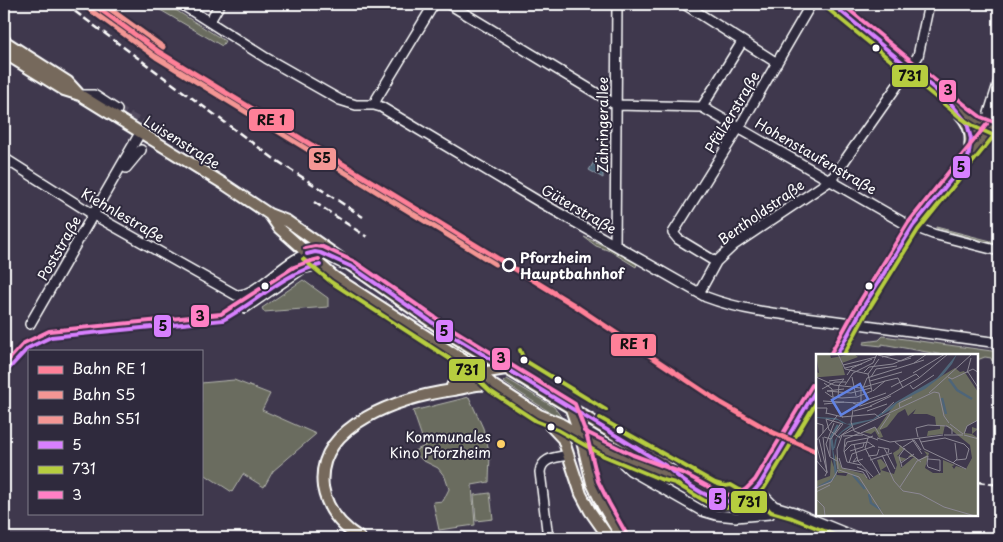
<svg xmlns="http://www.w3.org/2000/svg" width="1003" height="542" viewBox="0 0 1003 542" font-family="'Playpen Sans',sans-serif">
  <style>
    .green { fill: #6a6c5e; stroke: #b4b6ae }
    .water { fill: #4e6579; stroke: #95a3af }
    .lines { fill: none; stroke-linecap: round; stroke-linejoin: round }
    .minor-tunnel { stroke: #524c5f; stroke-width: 9; stroke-dasharray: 9 4.5; stroke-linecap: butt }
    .minor-casing { stroke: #fff; stroke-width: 12 }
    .major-casing { stroke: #fff; stroke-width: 14 }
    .minor { stroke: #2f2a3d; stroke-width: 9 }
    .major { stroke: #76695c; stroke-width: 10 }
    .rail { stroke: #fff; stroke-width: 2.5; stroke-dasharray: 8 4; stroke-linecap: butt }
    .bus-1-casing { stroke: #2f2a3d; stroke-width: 8 }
    .bus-2-casing { stroke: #2f2a3d; stroke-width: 8 }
    .bus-3-casing { stroke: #2f2a3d; stroke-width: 8 }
    .bus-1 { stroke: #d880ff; stroke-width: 4 }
    .bus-2 { stroke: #b6cd3f; stroke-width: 4 }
    .bus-3 { stroke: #ff80c5; stroke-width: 4 }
    .rail-1-casing { stroke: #2f2a3d; stroke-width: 9 }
    .rail-2-casing { stroke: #2f2a3d; stroke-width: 9 }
    .rail-3-casing { stroke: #2f2a3d; stroke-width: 9 }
    .rail-1 { stroke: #ff8098; stroke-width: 5 }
    .rail-2 { stroke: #f49694; stroke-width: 5 }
    .rail-3 { stroke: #f49694; stroke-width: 5 }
    .bus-dot { fill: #fff; stroke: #2f2a3d; stroke-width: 2 }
    .stop-dot { fill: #2f2a3d; stroke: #fff; stroke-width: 2.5 }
    .poi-dot { fill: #ffd166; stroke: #2f2a3d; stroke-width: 2 }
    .labels { text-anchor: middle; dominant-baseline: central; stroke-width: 4; stroke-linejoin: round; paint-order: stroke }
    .street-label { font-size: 14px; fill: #fff; stroke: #2f2a3d }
    .stop-label { font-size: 14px; font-weight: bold; fill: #fff; stroke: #2f2a3d; text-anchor: start }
    .poi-label { font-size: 14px; fill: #fff; stroke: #2f2a3d; text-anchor: end }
    .inset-river { fill: none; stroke: #4e6579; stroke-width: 2.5 }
    .inset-road { fill: none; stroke: #8c8894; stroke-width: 1 }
    .view { fill: #6183e4; fill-opacity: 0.15; stroke: #6183e4; stroke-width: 2.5 }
    .inset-edge { fill: none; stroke: #fff; stroke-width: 2.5 }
    .line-badge { stroke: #2f2a3d; stroke-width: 2 }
    .pale-badge-label { font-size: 14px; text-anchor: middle; font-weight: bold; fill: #111 }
  </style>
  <rect width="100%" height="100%" fill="#3f384d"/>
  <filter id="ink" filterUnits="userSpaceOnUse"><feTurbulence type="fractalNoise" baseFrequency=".02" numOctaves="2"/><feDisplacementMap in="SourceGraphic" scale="10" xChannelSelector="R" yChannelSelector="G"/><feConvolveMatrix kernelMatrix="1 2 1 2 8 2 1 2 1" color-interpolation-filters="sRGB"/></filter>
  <g filter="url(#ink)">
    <!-- green -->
    <path class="green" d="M150,4H166L225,41L222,46Z
      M936,227L999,243V245L936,228Z
      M584,237L605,246L637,264L636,267L610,251L596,246Z
      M303,280L328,298V307L264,312L262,308Z
      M446,336L488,363L482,367L444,341Z
      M883,336L999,352V362L992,361L991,358L985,357L977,360V356H949L882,344V346L863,344L864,342L879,340Z
      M507,379L554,407L565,422L503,382Z
      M234,380L270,394L262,410L316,434L273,471L264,487L243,474L232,492L201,472V383Z
      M469,397L483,428L490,454L489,482L472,485L475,525L439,530L433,502L443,501L449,489L445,477L438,468L422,460L414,451L425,446L413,411Z
      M490,493L493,519L476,521L474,495Z"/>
    <!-- water -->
    <path class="water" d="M603,147V178L589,170Z"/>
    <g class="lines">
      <!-- minor-tunnel -->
      <path class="minor-tunnel" d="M117,110L142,124L147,131L146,140L141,150"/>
      <!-- minor casing -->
      <g class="minor-casing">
        <path id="minor" d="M181,4L266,58L340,100L356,105H374L381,107L538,201L706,297C745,312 788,315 829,320C886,328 943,335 999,343
          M449,4L616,105L702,107L904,223L933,234L999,251
          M684,4L777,63
          M210,21L220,4
          M80,95H94L117,110
          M374,105L377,98L434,4
          M702,107L742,42
          M992,128L989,113L999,81
          M4,158L94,215L236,295C259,297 288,254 315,252C325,252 334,261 344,264
          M126,168L141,150
          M615,245L617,4
          M716,262L678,239L673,233L743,121L811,4
          M699,293L716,262L734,245L831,180L918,56L929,4
          M245,308L302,269L320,265
          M30,324L140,133
          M613,454L630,470L702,511L716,515L736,517L770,514L774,506
          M766,498L774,506L794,512L858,538
          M548,538L540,472C542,457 556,458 568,455"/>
      </g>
      <!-- major casing -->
      <g class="major-casing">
        <path id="major" d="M832,4L965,113L978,122L999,131
          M4,41L68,82L78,93
          M4,53L64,90L80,95L224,184L269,214L287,221L443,330L666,466C681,481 721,510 743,499C764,489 803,412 817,388
          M960,114C972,127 972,139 969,156
          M270,215L279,228L334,277L474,367L494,386L539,415L561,424L613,454L662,473L676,477
          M836,356L862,309L913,226L992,128
          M452,386L481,373L506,369
          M571,409L581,437L592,483L603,506L622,538
          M545,420L563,439L581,494L590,511L609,538
          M360,538C341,526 327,510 323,487C315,423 404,397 453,390C467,388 480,382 494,386"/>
      </g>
      <!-- minor -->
      <use href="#minor" class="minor"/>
      <!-- major -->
      <use href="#major" class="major"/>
      <!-- rail -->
      <path class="rail" d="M65,4L273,158L363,217
        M314,202L367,237
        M977,482L999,485"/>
      <!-- bus-1 casing -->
      <g class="bus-1-casing">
        <path id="bus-1" d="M832,4L948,100L967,123L971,139L968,159L913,226L862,309L836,356
          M307,254L315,252L321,253L352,267L443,330L666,466C683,482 718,509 742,500C750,497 755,490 760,484L817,388
          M4,374L28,348L51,337L223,320C256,303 283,273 320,265"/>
      </g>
      <!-- bus-2 casing -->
      <g class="bus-2-casing">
        <path id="bus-2" d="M828,9L961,118L975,127L997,137
          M303,259L331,282L470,372L490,391L536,421L558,430L604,456L660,479L675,483L710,504L724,507L744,506L757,497L765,487L817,401
          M520,350L524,360L606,410
          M843,356L867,312L918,230L997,132
          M600,418L715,483L725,486L731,485L762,503L771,512L792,518L842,538"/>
      </g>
      <!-- bus-3 casing -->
      <g class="bus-3-casing">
        <path id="bus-3" d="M842,4L969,108L981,117L999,124
          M305,248L315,246L323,247L355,262L446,325L575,404L587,436L598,481L609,503L627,535
          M831,353L857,306L908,223L987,124
          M4,365L24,343L49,331L221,314L294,267L307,262L319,259
          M584,431L633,455L685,474L722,494L732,495L739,493L746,489L755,480L812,385"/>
      </g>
      <!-- bus-1 -->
      <use href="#bus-1" class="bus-1"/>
      <!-- bus-2 -->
      <use href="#bus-2" class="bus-2"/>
      <!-- bus-3 -->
      <use href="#bus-3" class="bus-3"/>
      <!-- rail-1 casing -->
      <g class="rail-1-casing">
        <path id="rail-1" d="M93,4L159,52L574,305L721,403L772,432L817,452"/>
      </g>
      <!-- rail-2 casing -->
      <g class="rail-2-casing">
        <path id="rail-2" d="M89,9L156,57L495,264"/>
      </g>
      <!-- rail-3 casing -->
      <g class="rail-3-casing">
        <path id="rail-3" d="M103,4L163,47"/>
      </g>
      <!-- rail-1 -->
      <use href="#rail-1" class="rail-1"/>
      <!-- rail-2 -->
      <use href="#rail-2" class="rail-2"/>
      <!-- rail-3 -->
      <use href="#rail-3" class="rail-3"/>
    </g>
  </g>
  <!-- markers -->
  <g class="bus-dot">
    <circle cx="876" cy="48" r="4.5"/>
    <circle cx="265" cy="286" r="4.5"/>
    <circle cx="869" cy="286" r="4.5"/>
    <circle cx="524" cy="360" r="4.5"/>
    <circle cx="558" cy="380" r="4.5"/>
    <circle cx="551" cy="427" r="4.5"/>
    <circle cx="620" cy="430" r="4.5"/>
  </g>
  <circle class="stop-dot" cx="509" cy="265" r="6"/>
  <circle class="poi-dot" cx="501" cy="444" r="5"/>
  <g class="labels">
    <!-- street labels -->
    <g class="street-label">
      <text transform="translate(732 112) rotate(-59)">Pfälzerstraße</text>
      <text transform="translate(602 125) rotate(-90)">Zähringerallee</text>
      <text transform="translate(182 142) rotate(32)">Luisenstraße</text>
      <text transform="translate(816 156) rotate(30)">Hohenstaufenstraße</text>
      <text transform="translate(579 209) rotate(30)">Güterstraße</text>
      <text transform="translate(761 212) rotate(-35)">Bertholdstraße</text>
      <text transform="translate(123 215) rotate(30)">Kiehnlestraße</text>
      <text transform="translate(59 248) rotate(-60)">Poststraße</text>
    </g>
    <!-- stop labels -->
    <g class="stop-label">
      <text x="520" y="257">Pforzheim<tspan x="520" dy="16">Hauptbahnhof</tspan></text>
    </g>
    <!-- poi labels -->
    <g class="poi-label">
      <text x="491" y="436">Kommunales<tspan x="491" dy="16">Kino Pforzheim</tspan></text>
    </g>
  </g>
  <!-- overview -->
  <g transform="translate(816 354)">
    <rect width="162" height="162" fill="#3f384d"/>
    <path d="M0,0H14L15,4L38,0L42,3L26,9L29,21L5,23H0V18L3,19ZM139,14L144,18L148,17L162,38V66L151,72L149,79L156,80V73L162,75L156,80L162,84V162H0V127L14,122L15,105L21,121L30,122L32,119H22L19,105V100L26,114L48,120L53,126L65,118L61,106L65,105L71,112L65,116L78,120L81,111L77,99L83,95L84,91L103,106L111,101L108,97L113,99L109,114L117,119H127V106L139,111L136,112L138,115L140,112L150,115L156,104L154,91L129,71L127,80L111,82L112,77L124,75V71H120L119,63L111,60H97L100,55L92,62L89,55L82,59L71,73L64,76L67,83L63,84L59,77L55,80L47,78L59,73L61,75L78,51ZM88,95L95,100L92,103H98L85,114L83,106L84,108L91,105L81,102Z" fill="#6a6c5e" fill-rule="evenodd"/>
    <path d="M141,0L136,10L127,21L109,35L81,49L76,55L57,66L38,71L26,78L21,84L19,94L17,95L21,117L20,122L16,127L12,129L0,133L19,123L16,94L18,93L19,86L23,80L26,77L34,71L26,69L22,66L1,64L0,63L20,64L31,70L57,65L80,48L121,24Z" fill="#4e6579"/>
    <path class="inset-river" d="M133,25L141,36L156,45M126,44L130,60M17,96L15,83L22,71M37,121L49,135M53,140L55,149L64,155"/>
    <path class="inset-road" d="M22,0L29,15L52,20M62,1L85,7L95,4M66,3L83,0M98,9L111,0M27,11L60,3M29,14L46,10M48,18L53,13L77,10L100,0M152,18L163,35M97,19L129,0M151,19L155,4M52,20L63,5M52,20L56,37M31,21L36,14L56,5M0,23L18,31L45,34L69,27M36,23L40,42M55,23L60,15L81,12M132,23L136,25L157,15L163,19M13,27L28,25M54,27L86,18M69,27L82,24L87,34M8,29L16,35L17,43M29,31L37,19L57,9L61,0M94,31L97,35L118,21M75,33L100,20L103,23M47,34L51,24L108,6M6,35L19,28H30M11,37L35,39L55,34M11,37L28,35M57,37L69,27M9,38L16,43L26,44L41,43L56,37M113,39L156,0M22,43L23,31L28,25M7,47L42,49M45,48L70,39M37,49L44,52L70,43L103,24L132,0M41,49L45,48V34M8,50L28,48M54,52L75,42M0,54H11L10,60M84,54L83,49L96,43M37,56L35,68L38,77L62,86M38,57L56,52M51,57L71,50M10,59L27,63M66,59L78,48M26,63L59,60L64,64M10,65L27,70L19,80M10,65L13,76L24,84M0,69L7,71V79M18,69L10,90L14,103L21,107M134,70L147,80M64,75L74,60M44,79L29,85L28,97L31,108L45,111M45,79L59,73L63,80M148,80L151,72L162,66M128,81H147M148,81L163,85M27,82L47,81M57,82L52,84L49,94L64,121M7,83L11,119M8,83L15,85L25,69M23,83L36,73M102,83L100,74L112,71L131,72L136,75V80M61,84L74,88L127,81M103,84L108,95L150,115M3,85L11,118L9,122M96,85L106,100M0,87L21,62M79,88L105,108M105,88L129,84L148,90L153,95L150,105L140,106M0,89L5,108M38,90L42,107L57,123M29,93L31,88L52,84M62,93L73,95L72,99M87,93L98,86L105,96M68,94L79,115M34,97L47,93L48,89M28,98L35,91L52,88L59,93M66,101L78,127L87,137L104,140L128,153L159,162M14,102V85M52,102L61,101L63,95M41,103L37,108L47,105M23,104L26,114L47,118L51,124M112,105L124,106V117L112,113L111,110L112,102M0,106L11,119M54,106L76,99M33,109L36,100L58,92M85,109L98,100M137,109L141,105L139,89M41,113L50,117L54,125M86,113L83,102L89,94M22,115L21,95L26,81L118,38L123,39L128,62L133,69M23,116L43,123L68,162M84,133L101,107L112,102M0,134L15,128L22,116M0,138L14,131M0,145L8,153L9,162"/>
    <path class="view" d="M44,30L52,45L25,61L16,46Z"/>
    <rect width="162" height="162" class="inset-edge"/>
  </g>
  <g class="line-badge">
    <rect x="891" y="64" width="38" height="24" rx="5" fill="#b6cd3f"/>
    <rect x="938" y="79" width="19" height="24" rx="5" fill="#ff80c5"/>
    <rect x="248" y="108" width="47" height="24" rx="5" fill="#ff8098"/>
    <rect x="308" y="147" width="29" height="24" rx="5" fill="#f49694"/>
    <rect x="952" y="155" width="19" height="24" rx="5" fill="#d880ff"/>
    <rect x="190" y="304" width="20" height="24" rx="5" fill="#ff80c5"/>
    <rect x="153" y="314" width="19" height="24" rx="5" fill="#d880ff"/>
    <rect x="435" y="319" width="19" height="24" rx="5" fill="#d880ff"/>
    <rect x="610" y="333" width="47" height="24" rx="5" fill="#ff8098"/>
    <rect x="491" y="347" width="20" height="24" rx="5" fill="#ff80c5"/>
    <rect x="448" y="358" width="38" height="24" rx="5" fill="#b6cd3f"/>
    <rect x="708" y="487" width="19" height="24" rx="5" fill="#d880ff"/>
    <rect x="730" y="490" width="38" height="24" rx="5" fill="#b6cd3f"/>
  </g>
  <g class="pale-badge-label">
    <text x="910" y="81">731</text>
    <text x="948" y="95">3</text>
    <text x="271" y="125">RE 1</text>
    <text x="322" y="163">S5</text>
    <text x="961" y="172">5</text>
    <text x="200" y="321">3</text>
    <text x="163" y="331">5</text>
    <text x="444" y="336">5</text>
    <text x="634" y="349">RE 1</text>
    <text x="501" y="363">3</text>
    <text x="467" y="375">731</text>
    <text x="718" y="504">5</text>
    <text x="749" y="507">731</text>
  </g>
  <!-- margin -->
  <rect width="1003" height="542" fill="none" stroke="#2f2a3d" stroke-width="20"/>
  <rect x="10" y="10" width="983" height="522" fill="none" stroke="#fff" stroke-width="2" filter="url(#ink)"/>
  <!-- legend -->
  <rect x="28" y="350" width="175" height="165" fill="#2f2a3d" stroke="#827f8b"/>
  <rect x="38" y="366" width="25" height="8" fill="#ff8098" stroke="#827f8b"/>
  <text x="72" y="374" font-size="15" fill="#ffffff">Bahn RE 1</text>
  <rect x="38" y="391" width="25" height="8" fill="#f49694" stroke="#827f8b"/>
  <text x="72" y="400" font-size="15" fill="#ffffff">Bahn S5</text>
  <rect x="38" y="416" width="25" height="8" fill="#f49694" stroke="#827f8b"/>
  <text x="72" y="424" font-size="15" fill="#ffffff">Bahn S51</text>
  <rect x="38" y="441" width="25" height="8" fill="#d880ff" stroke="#827f8b"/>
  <text x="72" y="450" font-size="15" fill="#ffffff">5</text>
  <rect x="38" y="466" width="25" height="8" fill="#b6cd3f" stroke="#827f8b"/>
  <text x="72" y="474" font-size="15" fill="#ffffff">731</text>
  <rect x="38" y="491" width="25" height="8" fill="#ff80c5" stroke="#827f8b"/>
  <text x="72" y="500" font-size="15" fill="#ffffff">3</text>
</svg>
